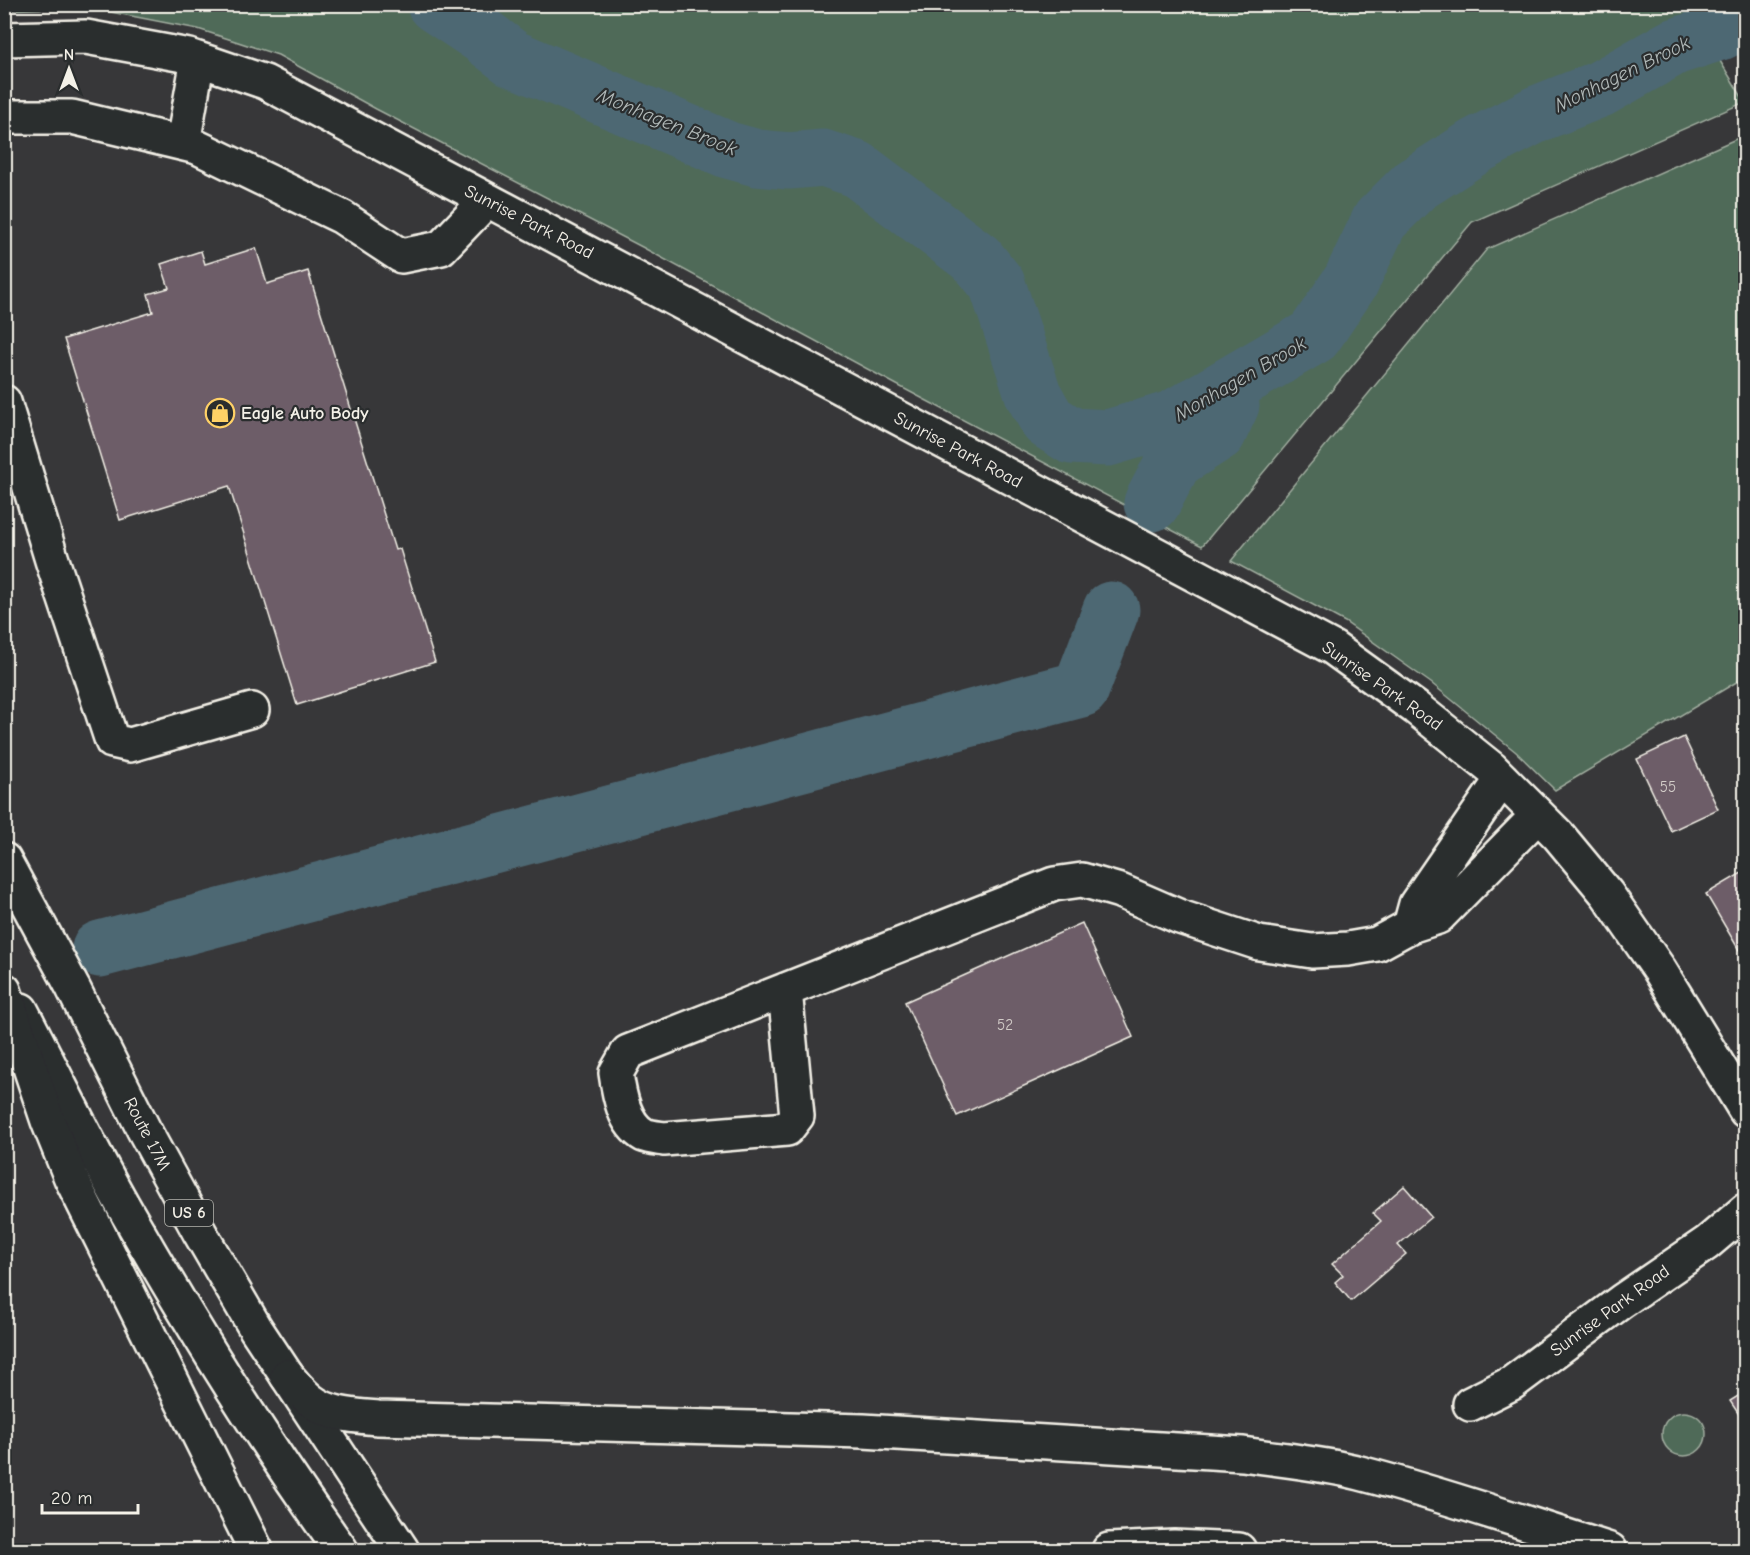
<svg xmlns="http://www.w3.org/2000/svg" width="1750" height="1555" viewBox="0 0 1750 1555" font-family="'Comic Neue',sans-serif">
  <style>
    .green { fill: #4f6a59; stroke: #a2aea0; stroke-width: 1.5 }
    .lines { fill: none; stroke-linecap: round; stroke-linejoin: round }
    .river { stroke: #4e6873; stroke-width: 57 }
    .building { fill: #6d5d67; stroke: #f4f1e8; stroke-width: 1.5 }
    .minor-casing { stroke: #f4f1e8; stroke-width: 38 }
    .major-casing { stroke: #f4f1e8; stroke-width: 38 }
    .highway-casing { stroke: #f4f1e8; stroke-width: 38 }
    .minor { stroke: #2a2d2e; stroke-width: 33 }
    .major { stroke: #2a2d2e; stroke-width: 33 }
    .highway { stroke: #2a2d2e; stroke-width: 33 }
    .labels { text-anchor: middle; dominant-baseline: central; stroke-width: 4.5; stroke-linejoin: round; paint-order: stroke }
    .number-label { font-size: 15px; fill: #d2ccc8 }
    .shield { fill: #2a2d2e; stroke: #b7b6b0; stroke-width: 1.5 }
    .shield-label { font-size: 16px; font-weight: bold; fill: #f4f1e8 }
    .street-label { font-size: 18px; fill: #f4f1e8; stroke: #2a2d2e }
    .poi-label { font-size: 18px; font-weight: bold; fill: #f4f1e8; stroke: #2a2d2e; text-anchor: start }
    .water-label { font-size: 20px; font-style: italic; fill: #b2bab9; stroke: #2a2d2e }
  </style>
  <rect width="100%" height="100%" fill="#373739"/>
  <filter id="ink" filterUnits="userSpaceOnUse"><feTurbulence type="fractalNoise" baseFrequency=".0167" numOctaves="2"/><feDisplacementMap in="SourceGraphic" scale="12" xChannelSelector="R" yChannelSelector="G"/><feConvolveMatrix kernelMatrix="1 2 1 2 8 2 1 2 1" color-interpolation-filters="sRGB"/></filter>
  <g filter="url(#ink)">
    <!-- green -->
    <path class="green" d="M4,5H1686L1745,102L1472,222L1202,546L897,385L642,247L376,109L278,55L198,29L85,7L5,10Z
      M1721,5H1745V43Z
      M1745,135V677L1555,790L1516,752L1431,683L1345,622L1231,561L1487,249Z
      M1662 1434a22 22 0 1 1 44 0a22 22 0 1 1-44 0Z"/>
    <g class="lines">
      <!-- river -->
      <path class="river" d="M435,4L483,36L512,58L728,150L757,158L789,161L823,158L857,169L977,259L997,284L1033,394L1048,421L1072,436L1108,438L1172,419L1314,336L1351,281L1380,220L1415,185L1476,146L1537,114L1600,89L1674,47L1720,32L1746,20
        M1152,503L1174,461L1218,433L1231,405
        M100,949L1081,689L1111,610"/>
    </g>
    <!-- building -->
    <path class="building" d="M256,248L267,284L308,271L395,550L400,549L435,662L297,705L229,486L120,520L64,339L153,312L148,294L169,288L161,264L201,251L205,264Z
      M1684,737L1718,809L1671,831L1637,759Z
      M1745,871L1746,946L1739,950L1706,894Z
      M1082,923L1133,1037L957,1116L905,1002Z
      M1404,1186L1431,1217L1398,1245L1406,1254L1351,1301L1335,1282L1343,1275L1332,1264L1381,1221L1373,1213Z
      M1746,1391V1425L1730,1401Z"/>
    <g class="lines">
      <!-- minor casing -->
      <g class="minor-casing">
        <path id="minor" d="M4,39L86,37L189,56L265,82L1333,648L1416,708L1491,768L1558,835L1607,894L1659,969L1746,1111
          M4,117H72L197,147L342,217L401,256L441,248L487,200
          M183,143L198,59
          M4,402L52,560L112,741L130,745L252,710
          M1502,779L1416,904L1410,926L1438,917L1538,815
          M785,990L797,1116L787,1129L664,1139C658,1138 649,1137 644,1135C624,1124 619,1094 616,1073L628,1052L1054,884L1082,880L1120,891L1180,917L1259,943L1312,951L1348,949L1377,944L1410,926
          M1470,1404L1512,1383L1622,1301L1707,1243L1746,1210"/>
      </g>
      <!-- major casing -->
      <g class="major-casing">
        <path id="major" d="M4,860L73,988L144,1130L200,1233L256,1329L402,1550
          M21,1010C57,1078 90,1149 129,1216C194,1330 264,1443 341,1550"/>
      </g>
      <!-- highway casing -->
      <g class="highway-casing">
        <path id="highway" d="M4,990L48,1121L71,1178L256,1550
          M287,1376C294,1384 301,1393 310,1400C328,1415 355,1416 378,1418L863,1431L1243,1454C1282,1460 1322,1463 1360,1473C1445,1495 1528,1524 1610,1550
          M1109,1550L1174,1547L1239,1550"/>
      </g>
      <!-- minor -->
      <use href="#minor" class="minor"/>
      <!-- major -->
      <use href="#major" class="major"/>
      <!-- highway -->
      <use href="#highway" class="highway"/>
    </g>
  </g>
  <!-- icons -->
  <defs>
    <g id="shop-ring" transform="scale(1.5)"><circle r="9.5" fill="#2a2d2e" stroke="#ffd166" stroke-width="1.5"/><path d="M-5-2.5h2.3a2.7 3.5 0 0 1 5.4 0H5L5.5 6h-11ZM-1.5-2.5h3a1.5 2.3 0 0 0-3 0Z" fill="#ffd166"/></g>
  </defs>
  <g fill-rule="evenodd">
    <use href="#shop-ring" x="220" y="413"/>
  </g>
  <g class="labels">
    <!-- number labels -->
    <g class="number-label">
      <text x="1668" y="787">55</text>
      <text x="1005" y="1025">52</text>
    </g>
    <!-- shield labels -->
    <rect class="shield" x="165" y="1200" width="48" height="26" rx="4.5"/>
    <g class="shield-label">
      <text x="189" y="1213">US 6</text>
    </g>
    <!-- street labels -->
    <g class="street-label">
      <text transform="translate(529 222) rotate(27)">Sunrise Park Road</text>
      <text transform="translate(958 450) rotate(28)">Sunrise Park Road</text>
      <text transform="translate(1382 686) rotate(35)">Sunrise Park Road</text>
      <text transform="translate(147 1134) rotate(62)">Route 17M</text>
      <text transform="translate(1610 1311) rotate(-36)">Sunrise Park Road</text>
    </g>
    <!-- poi labels -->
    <g class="poi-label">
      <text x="241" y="413">Eagle Auto Body</text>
    </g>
    <!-- water labels -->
    <g class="water-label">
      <text transform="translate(1622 74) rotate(-26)">Monhagen Brook</text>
      <text transform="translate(667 122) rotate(22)">Monhagen Brook</text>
      <text transform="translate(1240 379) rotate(-30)">Monhagen Brook</text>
    </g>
  </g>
  <!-- margin -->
  <rect width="1750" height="1555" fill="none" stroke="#2a2d2e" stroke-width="24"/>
  <rect x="12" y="12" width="1726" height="1531" fill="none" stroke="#f4f1e8" stroke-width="2" filter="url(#ink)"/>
  <!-- north arrow -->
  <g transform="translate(69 69)" stroke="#2a2d2e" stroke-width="4.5" paint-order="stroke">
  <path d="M0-4.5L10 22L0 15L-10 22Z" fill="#f4f1e8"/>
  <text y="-9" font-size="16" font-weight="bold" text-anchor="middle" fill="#f4f1e8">N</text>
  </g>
  <!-- scale -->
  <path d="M42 1504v9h96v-9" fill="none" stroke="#f4f1e8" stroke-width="3"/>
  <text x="51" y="1504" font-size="18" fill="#f4f1e8" stroke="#2a2d2e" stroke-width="4.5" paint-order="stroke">20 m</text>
</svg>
